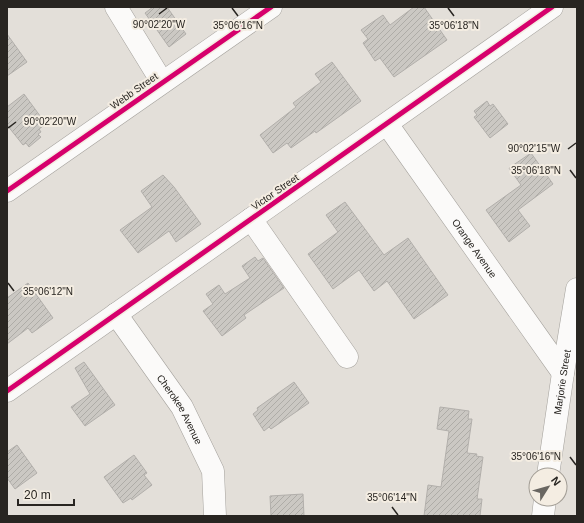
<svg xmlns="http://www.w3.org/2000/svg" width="584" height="523" viewBox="0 0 584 523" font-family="Arial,sans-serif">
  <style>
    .building { fill: url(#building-hatch); stroke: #b2afab }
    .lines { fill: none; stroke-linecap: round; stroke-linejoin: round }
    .minor-casing { stroke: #a4a19c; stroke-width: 23 }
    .minor { stroke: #fbfaf9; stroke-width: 22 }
    .cycleway-casing { stroke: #f4ede2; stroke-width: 8 }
    .cycleway { stroke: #d6006c; stroke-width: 5 }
    .ticks { fill: none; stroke: #282521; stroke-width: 1.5 }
    .labels { text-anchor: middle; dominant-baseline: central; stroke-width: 4; stroke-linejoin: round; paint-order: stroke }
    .street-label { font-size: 10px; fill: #282521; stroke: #f4ede2 }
    .ticks-label { font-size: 10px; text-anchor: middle; fill: #282521; stroke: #f4ede2; stroke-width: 4; stroke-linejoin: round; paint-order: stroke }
  </style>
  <defs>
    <pattern id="building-hatch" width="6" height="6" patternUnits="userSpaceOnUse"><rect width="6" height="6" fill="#cbc8c3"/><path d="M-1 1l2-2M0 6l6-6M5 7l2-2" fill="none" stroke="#aeaca7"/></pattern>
  </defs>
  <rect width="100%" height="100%" fill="#e3dfd9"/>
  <!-- building -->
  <path class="building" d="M153,7H167L186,34L169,47L145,13Z
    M414,7H424L447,40L394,77L380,58L375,61L363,43L368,39L361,30L383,15L390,25Z
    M7,34L27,62L7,76Z
    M332,62L361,101L316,133L315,131L291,148L287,143L273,153L260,135L296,107L293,103L321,82L315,74Z
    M24,94L46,124L39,129L41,132L38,134L41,137L29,147L26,143L23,145L7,125V107Z
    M487,101L490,106L493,104L508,124L490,138L474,117L477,115L474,111Z
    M531,153L553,184L518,210L530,226L509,242L486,210L521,185L509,168Z
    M163,175L174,187L201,224L176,242L169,231L138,253L120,230L152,207L141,191Z
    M345,202L384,255L408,238L448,295L414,319L387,281L374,291L359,270L333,289L308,254L338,232L326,215Z
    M255,257L258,261L263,258L284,288L244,315L246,318L222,336L203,311L213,304L206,294L219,285L225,294L250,278L242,266Z
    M28,283L53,318L32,333L28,328L7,344V298Z
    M84,362L115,405L85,426L71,407L90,394L75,368Z
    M294,382L309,403L271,429L269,427L264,431L253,414L258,410L257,408Z
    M440,407L469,411L468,419H472L467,453L477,454L476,456L483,457L477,499H482L480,516H424L428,485L441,487L449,431L437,429Z
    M17,445L37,473L15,489L7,478V452Z
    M134,455L147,473L144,475L152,485L132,500L131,498L123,503L104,477Z
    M303,494L304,516H271L270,496Z"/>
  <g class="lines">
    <!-- minor casing -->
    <g class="minor-casing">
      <g id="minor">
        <path d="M116,7L162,82"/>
        <path id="s1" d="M387,124L563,373"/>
        <path d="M7,191L271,7"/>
        <path d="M251,219L347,357"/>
        <path id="s2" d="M116,314L182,407L213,471L215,516"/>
        <path d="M7,391L552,7"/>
        <path id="s3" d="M548,475L563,373L577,289"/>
        <path d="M543,516L545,499"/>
      </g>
    </g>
    <!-- minor -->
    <use href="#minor" class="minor"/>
    <!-- cycleway casing -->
    <g class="cycleway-casing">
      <path id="cycleway" d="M7,191L271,7
        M7,391L552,7"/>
    </g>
    <!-- cycleway -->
    <use href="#cycleway" class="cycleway"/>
  </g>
  <!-- ticks -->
  <path class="ticks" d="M232,8L238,16M448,8L454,16M159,14L167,8M8,128L16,122M568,149L576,143M570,170L576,178M8,283L14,291M570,457L576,465M392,507L398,515"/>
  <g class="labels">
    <!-- street labels -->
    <g class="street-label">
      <text transform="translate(134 91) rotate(-35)">Webb Street</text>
      <text transform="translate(275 192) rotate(-35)">Victor Street</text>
      <text stroke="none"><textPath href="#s1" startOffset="152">Orange Avenue</textPath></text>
      <text stroke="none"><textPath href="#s3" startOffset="94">Marjorie Street</textPath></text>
      <text stroke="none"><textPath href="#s2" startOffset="115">Cherokee Avenue</textPath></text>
    </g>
  </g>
  <g class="ticks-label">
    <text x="159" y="28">90°02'20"W</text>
    <text x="238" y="29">35°06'16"N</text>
    <text x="454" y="29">35°06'18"N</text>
    <text x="50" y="125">90°02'20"W</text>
    <text x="534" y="152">90°02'15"W</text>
    <text x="536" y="174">35°06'18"N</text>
    <text x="48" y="295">35°06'12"N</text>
    <text x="536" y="460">35°06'16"N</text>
    <text x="392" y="501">35°06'14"N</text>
  </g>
  <!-- border -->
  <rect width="584" height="523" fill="none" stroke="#282521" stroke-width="16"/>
  <!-- north arrow -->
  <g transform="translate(548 487) rotate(53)"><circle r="19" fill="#f4ede2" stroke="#a29d95"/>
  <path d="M0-3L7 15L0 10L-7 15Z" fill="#696661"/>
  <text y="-6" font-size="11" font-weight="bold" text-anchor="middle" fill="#282521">N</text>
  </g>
  <!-- scale -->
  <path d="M18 499v6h56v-6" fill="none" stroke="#282521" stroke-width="2"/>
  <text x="24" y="499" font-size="12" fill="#282521" stroke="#f4ede2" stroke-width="3" paint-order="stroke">20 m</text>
</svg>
